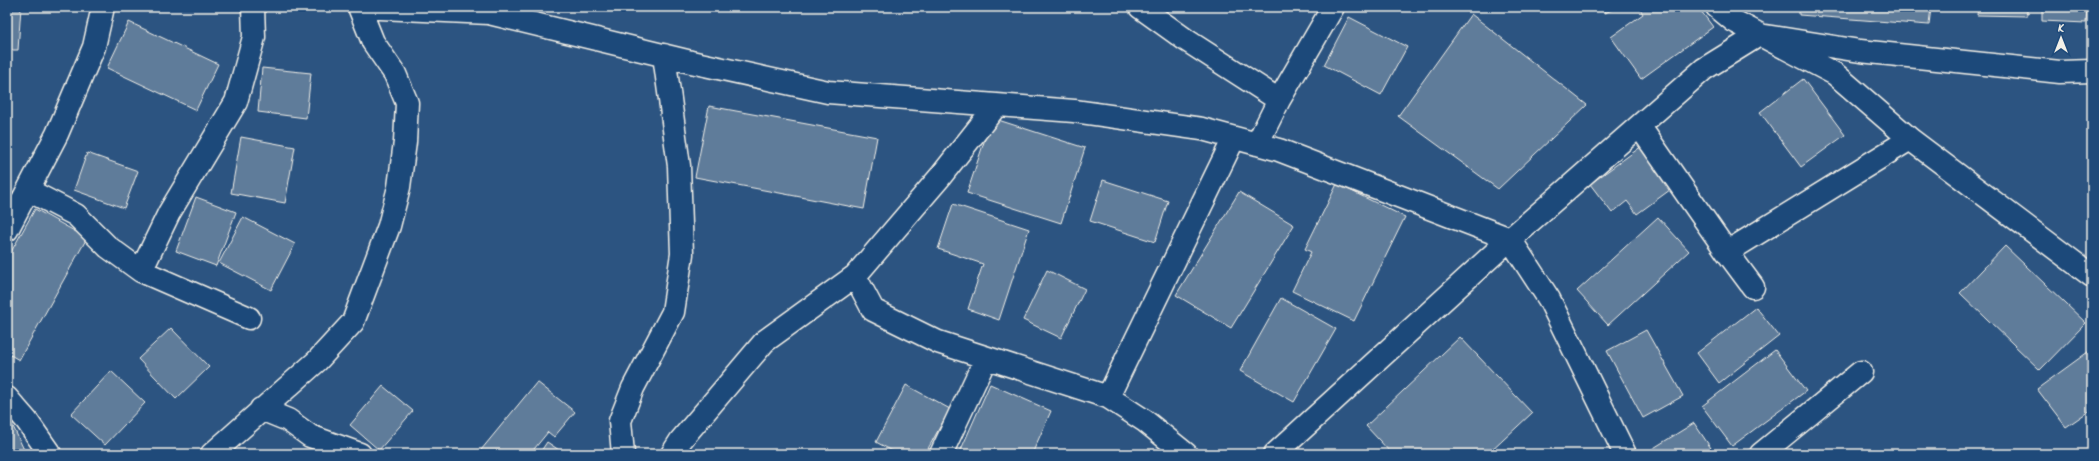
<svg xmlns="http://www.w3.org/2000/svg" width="2099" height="461" viewBox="0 0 2099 461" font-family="Kalam,sans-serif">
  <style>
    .building { fill: #5e7b9a; stroke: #f4f1e8 }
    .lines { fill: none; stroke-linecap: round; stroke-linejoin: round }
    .street-casing { stroke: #f4f1e8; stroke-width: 25 }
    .street { stroke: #1f4a7a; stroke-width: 22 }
  </style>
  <rect width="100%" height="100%" fill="#2c5481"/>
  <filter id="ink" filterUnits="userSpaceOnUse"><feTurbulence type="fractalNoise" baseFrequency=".025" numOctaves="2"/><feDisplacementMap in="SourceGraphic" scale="8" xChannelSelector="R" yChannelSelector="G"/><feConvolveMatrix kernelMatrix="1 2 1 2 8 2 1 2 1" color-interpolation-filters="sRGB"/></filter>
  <g filter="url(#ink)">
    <!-- building -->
    <path class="building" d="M7,7H21L18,50H7Z
      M1602,7H1618L1605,13Z
      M1642,7H1698L1713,27L1641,79L1611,37L1643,14L1640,9Z
      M1799,7H1931L1929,25L1799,15Z
      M1978,7H2027V16L1977,15Z
      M2042,7H2087L2086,23L2042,21Z
      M1471,14L1587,105L1498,189L1398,116Z
      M1349,17L1407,47L1381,95L1324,65Z
      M129,22L218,64L196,110L107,68Z
      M262,68L311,73L306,118L258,112Z
      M1803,79L1845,135L1801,167L1760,112Z
      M709,106L877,137L864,209L695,177Z
      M992,118L1085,148L1061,223L967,193Z
      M241,137L295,147L285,203L231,193Z
      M1642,146L1674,187L1637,214L1627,201L1612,213L1590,184Z
      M87,153L138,171L124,208L74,190Z
      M1103,180L1168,201L1155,242L1090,221Z
      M1337,184L1405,217L1354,321L1292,291L1311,252L1305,249Z
      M1239,192L1294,225L1231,328L1176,295Z
      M196,197L236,212L216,266L176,251Z
      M953,204L1029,229L999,320L968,309L983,264L938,249Z
      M35,209L87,238L19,360L7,353V290L9,287L7,285V259Z
      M243,217L295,244L271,290L219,263Z
      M1658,217L1689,251L1608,325L1577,291Z
      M2005,246L2086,323L2040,370L1960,293Z
      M1047,270L1085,289L1061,338L1023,320Z
      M1281,298L1336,329L1294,402L1240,371Z
      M1756,307L1779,336L1719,383L1697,353Z
      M171,328L209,367L176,399L138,359Z
      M1646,330L1683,396L1643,418L1607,351Z
      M1460,337L1532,413L1488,454H1392L1366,426Z
      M2092,349V409L2066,427L2037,389Z
      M1775,350L1806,391L1732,446L1702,406Z
      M111,371L145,403L105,445L71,414Z
      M537,382L575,412L554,437L548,432L530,454H485L481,450Z
      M990,384L1051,411L1032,454H959Z
      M906,385L950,409L925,454H898L876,442Z
      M383,386L413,411L379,450L350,425Z
      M7,418H9L26,454H7Z
      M1694,423L1715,454H1655L1652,449Z
      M547,442L565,454H539Z"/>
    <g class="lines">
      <!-- street casing -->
      <g class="street-casing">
        <path id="street" d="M359,7L489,13L691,62L828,92L1074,111L1202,129L1279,150L1510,239L1549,299L1625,454
          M1140,7L1186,40L1279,100
          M1717,7L1734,21L1835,74L1910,139L2092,276
          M1640,127L1727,252L1753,287
          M1257,144L1279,100L1333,7
          M28,190L76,215L108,247L141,271L249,318
          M7,230L57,134L94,47L103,7
          M1727,252L1910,139
          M141,271L169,213L236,102L254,37L253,7
          M855,276L873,310L938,342L1108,397L1145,421L1186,454
          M1108,397L1234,138
          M7,398L27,421L50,454
          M261,409L288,420L310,436L360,454
          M212,454L317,361L353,322L389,226L399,187L405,142L407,103L395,74L373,42L359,7
          M623,454L620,421L633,388L673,312L682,254L679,166L664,55
          M672,454L681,440L765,341L855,276L940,177L996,106
          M941,454L986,358
          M1275,454L1510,239L1704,69L1759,35L1860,51L2060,72L2092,71
          M1761,454L1861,372"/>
      </g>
      <!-- street -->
      <use href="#street" class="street"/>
    </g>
  </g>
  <!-- margin -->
  <rect width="2099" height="461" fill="none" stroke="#1f4a7a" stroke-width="24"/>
  <rect x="12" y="12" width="2075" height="437" fill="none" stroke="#f4f1e8" stroke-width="1.5" filter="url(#ink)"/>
  <!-- north arrow -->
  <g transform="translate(2061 38)" stroke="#1f4a7a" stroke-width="3" paint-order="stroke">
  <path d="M0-3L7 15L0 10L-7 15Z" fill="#f4f1e8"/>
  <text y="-6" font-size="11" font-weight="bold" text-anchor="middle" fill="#f4f1e8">K</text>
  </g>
</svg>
